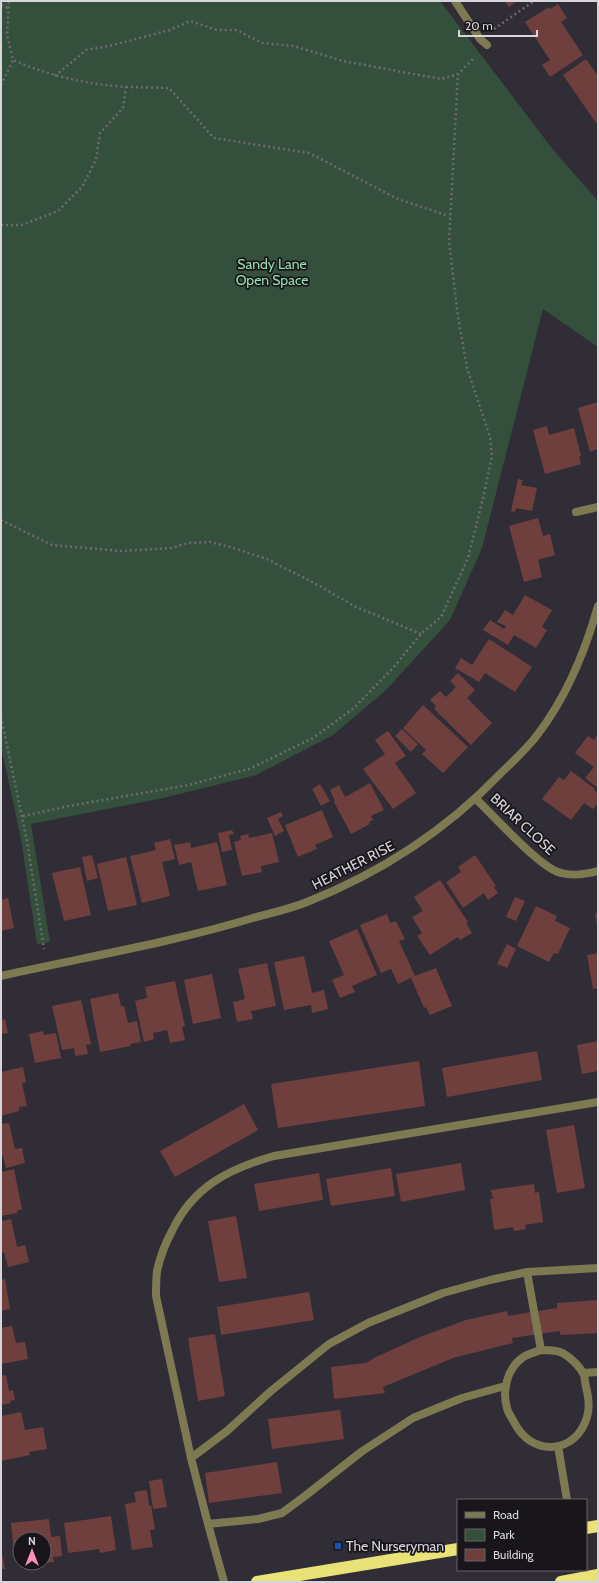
<svg xmlns="http://www.w3.org/2000/svg" width="599" height="1583" viewBox="0 0 599 1583" font-family="Cabin,sans-serif">
  <style>
    .green { fill: #34503d }
    .building { fill: #6f3f3e }
    .lines { fill: none; stroke-linecap: round; stroke-linejoin: round }
    .path { stroke: #6d6971; stroke-width: 2.5; stroke-dasharray: 2 3; stroke-linecap: butt }
    .street { stroke: #7d7a52; stroke-width: 8 }
    .highway { stroke: #eae279; stroke-width: 12 }
    .transit-dot { fill: #1a4fb4; stroke: #18161a; stroke-width: 1.5 }
    .labels { text-anchor: middle; dominant-baseline: central; stroke-width: 3.5; stroke-linejoin: round; paint-order: stroke }
    .park-label { font-size: 14px; fill: #97deaf; stroke: #18161a }
    .street-label { font-size: 14px; fill: #d7d4da; stroke: #18161a }
    .poi-label { font-size: 14px; fill: #d7d4da; stroke: #18161a; text-anchor: start }
  </style>
  <rect width="100%" height="100%" fill="#312d36"/>
  <!-- green -->
  <path class="green" d="M1,1H440L554,151L598,201V347L543,309L482,548L450,620L385,691L333,735L256,775L163,798L31,824L50,942L37,944L21,839L1,746Z"/>
  <!-- building -->
  <path class="building" d="M505,1H517L509,7Z
    M558,4L567,18L561,22L583,55L550,77L542,65L550,60L525,22L549,7L550,9Z
    M586,59L598,76V121L596,123L563,75Z
    M598,402V449L590,452L578,408Z
    M547,426L549,435L574,428L581,456L579,457L581,464L545,474L533,430Z
    M518,479L523,480L521,485L537,488L532,511L516,508L515,512L511,511Z
    M538,518L543,536L550,534L555,555L538,560L542,577L524,582L509,526Z
    M525,595L552,610L542,627L547,630L536,648L514,635L508,645L483,630L490,620L504,629L506,626L497,622L505,610L513,615Z
    M489,639L532,667L515,692L485,673L479,682L455,668L461,658L472,665Z
    M458,673L475,690L467,698L492,723L471,745L434,709L436,706L430,700L440,691L446,697L456,687L450,681Z
    M423,705L468,747L443,773L422,754L426,750L403,728Z
    M402,729L418,744L411,752L395,736Z
    M388,731L406,756L395,763L416,793L393,809L363,769L385,754L375,740Z
    M598,734V788L585,778L594,767L575,753L588,736L594,740Z
    M571,771L595,789L594,790L598,793V803L593,809L584,803L571,820L542,799L559,777L564,780Z
    M370,783L384,810L371,816L373,820L369,822L370,824L351,834L334,802L335,801L330,790L339,785L345,797Z
    M320,784L330,801L321,806L312,789Z
    M322,810L333,837L315,845L317,849L298,857L285,825Z
    M281,812L283,816L278,819L284,831L275,836L267,818Z
    M232,830L234,834L229,835L232,850L222,852L218,833Z
    M272,833L279,862L261,866L262,872L242,876L234,842L241,840L240,836L248,834L249,838Z
    M170,839L175,859L162,862L170,896L142,903L130,856L156,850L154,843Z
    M190,842L191,848L217,842L227,885L198,891L191,862L179,865L174,845Z
    M92,855L98,878L87,881L82,857Z
    M475,855L496,886L494,887L498,893L488,900L484,893L463,908L446,882L461,872L458,867Z
    M126,857L137,905L108,911L97,864Z
    M80,867L91,915L64,921L52,873Z
    M440,880L468,922L466,923L472,933L460,940L458,937L430,955L417,936L422,933L412,917L423,911L414,897Z
    M515,897L525,901L516,921L506,917Z
    M8,898L14,928L1,931V900Z
    M536,906L557,916L555,921L570,928L558,954L554,953L549,962L517,946Z
    M598,912V925H597L595,913Z
    M387,914L390,923L396,921L405,939L399,941L415,976L436,968L452,1006L430,1015L426,1007L424,1008L411,978L398,984L391,969L381,973L360,925Z
    M357,929L377,975L352,986L355,992L340,998L332,980L344,975L329,941Z
    M507,944L516,949L507,968L497,964Z
    M598,953V988L593,989L587,955Z
    M304,956L312,993L324,990L328,1009L312,1013L311,1005L284,1010L274,962Z
    M267,963L276,1006L251,1011L253,1019L237,1022L233,1002L245,999L238,969Z
    M212,974L221,1018L193,1024L184,980Z
    M175,981L185,1026L182,1027L185,1040L170,1043L167,1030L153,1033L154,1039L144,1042L135,1001L147,998L145,987Z
    M118,993L121,1006H124L128,1023L137,1021L141,1042L130,1044L131,1046L100,1052L90,999Z
    M81,1000L91,1044L86,1045L88,1054L75,1056L74,1048L62,1050L52,1006Z
    M5,1019L8,1033L1,1034V1020Z
    M43,1031L44,1035L56,1033L61,1058L35,1063L29,1034Z
    M598,1041V1071L582,1074L577,1045Z
    M537,1051L542,1080L447,1097L442,1068Z
    M419,1061L425,1106L278,1128L271,1084Z
    M23,1067L26,1082L22,1083L27,1106L19,1107V1111L1,1116V1072Z
    M244,1104L258,1130L175,1177L160,1151Z
    M9,1123L15,1149L22,1148L25,1163L6,1168L3,1156H1V1124Z
    M574,1125L585,1188L557,1193L546,1130Z
    M461,1163L465,1190L401,1202L396,1174Z
    M391,1168L395,1196L331,1206L326,1179Z
    M14,1169L22,1209L17,1211V1213L1,1216V1172Z
    M319,1173L323,1200L259,1211L254,1184Z
    M534,1184L535,1193L539,1192L543,1222L525,1225L526,1229L514,1231L513,1227L494,1230L490,1199H493L491,1190Z
    M236,1216L247,1278L219,1282L208,1221Z
    M11,1219L17,1247L25,1245L29,1262L8,1267L4,1252L1,1253V1221Z
    M5,1279L10,1309L1,1311V1280Z
    M309,1292L314,1320L221,1335L217,1307Z
    M598,1300V1333L560,1335V1331L512,1338L513,1343L453,1358L383,1387L385,1393L334,1399L331,1367L366,1363L376,1357L420,1337L466,1320L507,1311L508,1316L557,1308V1303Z
    M12,1326L16,1343L25,1342L28,1359L1,1364V1328Z
    M215,1334L225,1396L198,1401L188,1338Z
    M6,1375L9,1391L13,1390L15,1400L10,1401L11,1403L1,1405V1376Z
    M340,1410L344,1439L272,1449L268,1419Z
    M21,1412L25,1430L43,1427L47,1449L29,1452L30,1455L1,1461V1416Z
    M277,1462L282,1493L209,1503L205,1473Z
    M162,1479L167,1507L153,1509L149,1481Z
    M147,1490L149,1506L151,1505L155,1529L150,1530L153,1547L132,1550L125,1504L136,1502L134,1492Z
    M111,1516L116,1550L100,1553L99,1549L68,1553L64,1523Z
    M49,1519L51,1537L60,1536L62,1556L53,1557L54,1562L44,1563V1539H20V1550L14,1551L11,1523Z
    M1,1548L5,1569H1Z"/>
  <g class="lines">
    <!-- path -->
    <path class="path" d="M1,5L8,8
      M494,29L534,1
      M55,76L86,50L109,46L170,30L190,21L217,30H237L262,43L294,46L343,61L441,79L458,74
      M1,85L13,60L7,35L9,1
      M126,87L169,88L214,138L309,153L398,199L449,216
      M1,225H22L58,211L82,187L96,160L100,133L123,108L126,87C85,84 50,76 13,60
      M1,520L52,545L121,551L172,548L188,543L210,542L230,547L267,559L318,585L354,606L421,634
      M1,717L27,841L44,949
      M23,816L69,806L188,785L249,769L313,738L354,708L393,668L421,634L441,617L468,558L483,498L492,456L490,437L467,368L458,317L449,241L458,74L475,57"/>
    <!-- street -->
    <path class="street" d="M455,1L480,39L487,45
      M576,512L598,507
      M476,799C494,816 540,868 561,873C572,876 587,874 598,871
      M1,976C85,957 170,943 253,918C271,913 290,909 307,902C380,873 445,831 499,775C512,762 527,749 538,734C567,696 585,652 598,606
      M527,1272L541,1350
      M541,1350C547,1350 554,1350 560,1352C568,1355 580,1366 584,1375C585,1378 585,1383 586,1387C588,1395 590,1408 587,1417C576,1455 531,1457 514,1422C512,1418 508,1413 507,1408C502,1391 507,1369 522,1358C527,1354 535,1352 541,1350Z
      M583,1373L598,1372
      M505,1386L462,1398L413,1418L361,1452L305,1496L282,1513L258,1519L208,1524L191,1458L156,1296C156,1288 156,1279 157,1271C160,1257 165,1244 172,1231C193,1187 228,1169 274,1156L598,1102
      M558,1446L567,1500
      M191,1458L227,1431L271,1391L329,1344L368,1323L443,1293L490,1280L527,1272L598,1268
      M208,1524L224,1582"/>
    <!-- highway -->
    <path class="highway" d="M586,1528L598,1526
      M257,1582L458,1549
      M561,1582L598,1575"/>
  </g>
  <!-- markers -->
  <rect class="transit-dot" x="334" y="1542" width="8" height="8" rx="2"/>
  <g class="labels">
    <!-- park labels -->
    <g class="park-label">
      <text x="272" y="264">Sandy Lane<tspan x="272" dy="16">Open Space</tspan></text>
    </g>
    <!-- street labels -->
    <g class="street-label">
      <text transform="translate(523 824) rotate(43)">BRIAR CLOSE</text>
      <text transform="translate(353 865) rotate(-27)">HEATHER RISE</text>
    </g>
    <!-- poi labels -->
    <g class="poi-label">
      <text x="346" y="1546">The Nurseryman</text>
    </g>
  </g>
  <!-- border -->
  <rect width="599" height="1583" fill="none" stroke="#d7d4da" stroke-width="4"/>
  <!-- legend -->
  <rect x="457" y="1499" width="130" height="72" fill="#18161a" stroke="#646267"/>
  <rect x="465" y="1512" width="20" height="6" fill="#7d7a52" stroke="#646267"/>
  <text x="493" y="1519" font-size="12" fill="#d7d4da">Road</text>
  <rect x="465" y="1529" width="20" height="12" fill="#34503d" stroke="#646267"/>
  <text x="493" y="1539" font-size="12" fill="#d7d4da">Park</text>
  <rect x="465" y="1549" width="20" height="12" fill="#6f3f3e" stroke="#646267"/>
  <text x="493" y="1559" font-size="12" fill="#d7d4da">Building</text>
  <!-- north arrow -->
  <g transform="translate(32 1551)"><circle r="19" fill="#18161a" stroke="#646267"/>
  <path d="M0-3L7 15L0 10L-7 15Z" fill="#fe8ebd"/>
  <text y="-6" font-size="11" font-weight="bold" text-anchor="middle" fill="#d7d4da">N</text>
  </g>
  <!-- scale -->
  <path d="M459 30v6h78v-6" fill="none" stroke="#d7d4da" stroke-width="2"/>
  <text x="465" y="30" font-size="12" fill="#d7d4da" stroke="#18161a" stroke-width="3" paint-order="stroke">20 m</text>
</svg>
